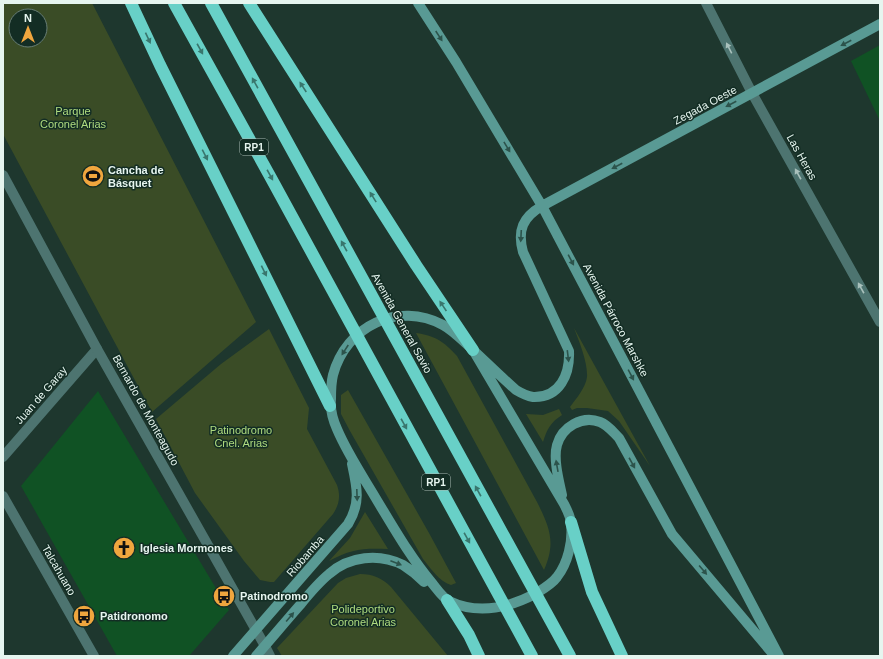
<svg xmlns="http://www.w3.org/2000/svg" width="883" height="659" viewBox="0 0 883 659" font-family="Arial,sans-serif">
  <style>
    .green { fill: #3a4c26; fill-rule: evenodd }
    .building { fill: #105224 }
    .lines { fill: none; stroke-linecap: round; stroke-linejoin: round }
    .minor { stroke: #4d7470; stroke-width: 10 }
    .tertiary { stroke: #4d7470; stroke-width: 10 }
    .secondary { stroke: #599a94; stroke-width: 10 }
    .motorway { stroke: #68d0c7; stroke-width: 12 }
    .oneway { fill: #2c534b }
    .oneway2 { fill: #39766d }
    .oneway3 { fill: #a9c1bc }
    .labels { text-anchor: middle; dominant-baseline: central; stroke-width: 3; stroke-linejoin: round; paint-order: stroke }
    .shield { fill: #132d24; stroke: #a7b9b2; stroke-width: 1 }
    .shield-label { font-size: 10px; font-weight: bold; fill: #e6f5ef }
    .street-label { font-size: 11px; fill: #e6f5ef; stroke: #132d24 }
    .park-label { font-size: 11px; fill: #afdb7f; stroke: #132d24 }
    .poi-label { font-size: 11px; font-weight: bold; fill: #e6f5ef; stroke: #132d24; text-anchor: start }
  </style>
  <rect width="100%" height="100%" fill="#1e372e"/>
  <!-- green -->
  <path class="green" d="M3,3H92L256,322L152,412L3,134ZM16,16H40V40H16Z
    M574,328L650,466L619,421L608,411L587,408H577L572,410L570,407C576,399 586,387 587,377C588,363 579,341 574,328Z
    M269,329L309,408L307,429L337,485C341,496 339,505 333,514L274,582H270L260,580L244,561L195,493L156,419L221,364Z
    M416,333C436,336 443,341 457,356L537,502C550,528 556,543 544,570Z
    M348,390L429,533L456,583L451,585C439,581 431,569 423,559L350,431L341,414V395Z
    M559,409L562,415C551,422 547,429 543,442L526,414L543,415Z
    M365,512L388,549C363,548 351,549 329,561L350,538Z
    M360,574C373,574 382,578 391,587L448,656H282L277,648L338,583L346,578Z"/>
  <!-- building -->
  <path class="building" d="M880,45V121L851,61Z
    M98,391L229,610L189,656H117L21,486Z"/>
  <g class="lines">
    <!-- minor -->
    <path class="minor" d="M706,3L752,93L880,322
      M3,457L97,349
      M3,496L94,656
      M265,646L270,656"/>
    <!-- tertiary -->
    <path class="tertiary" d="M3,175L97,349L265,646"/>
    <!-- secondary -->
    <path class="secondary" d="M418,3L456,62L542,206L779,656
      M473,350L564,504C567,510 571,517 571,524C573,541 568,563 557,577C552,584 543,589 535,594C508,608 478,615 449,601C442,597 437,589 432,583C411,558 395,530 378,502C364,478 348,455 337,429C333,420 330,409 331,399C331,390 331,383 333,375C346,326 398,301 443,325C454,331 463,341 473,350C487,363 501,377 516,390C521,393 527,396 533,397C560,398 570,374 569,351L523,252C517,230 523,217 542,206L880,24
      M562,495C559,481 553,459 557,445C562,427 582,415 600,422C608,425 613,432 619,438L672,534L773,654
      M233,656L348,524C361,503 357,487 352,464
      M256,656C271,639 285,622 300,605C309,594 318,583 329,574C349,556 379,553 403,565C411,570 418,576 424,582"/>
    <!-- motorway -->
    <path class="motorway" d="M131,3L160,65L330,406
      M174,3L271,178L532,656
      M211,3L570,656
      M249,3L416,265L473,350
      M571,522L592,592L622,656
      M447,600L469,635L479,656"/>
  </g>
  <!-- one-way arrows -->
  <defs><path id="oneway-solid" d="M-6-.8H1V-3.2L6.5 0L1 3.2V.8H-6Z"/></defs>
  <g class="oneway">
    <use href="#oneway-solid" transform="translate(439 36) rotate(57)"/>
    <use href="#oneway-solid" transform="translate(846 43) rotate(152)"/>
    <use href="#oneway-solid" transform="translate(731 104) rotate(152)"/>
    <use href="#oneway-solid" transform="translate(507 147) rotate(59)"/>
    <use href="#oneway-solid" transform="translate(617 166) rotate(152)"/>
    <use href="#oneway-solid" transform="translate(521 236) rotate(93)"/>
    <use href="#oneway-solid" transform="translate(571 260) rotate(62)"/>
    <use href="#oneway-solid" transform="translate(345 350) rotate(123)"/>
    <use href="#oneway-solid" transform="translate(568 356) rotate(83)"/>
    <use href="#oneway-solid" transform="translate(631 375) rotate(62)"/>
    <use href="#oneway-solid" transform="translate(632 463) rotate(61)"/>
    <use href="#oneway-solid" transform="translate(557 466) rotate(-100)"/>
    <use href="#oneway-solid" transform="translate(357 495) rotate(88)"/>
    <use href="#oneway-solid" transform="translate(396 563) rotate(21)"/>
    <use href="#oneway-solid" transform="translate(703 570) rotate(50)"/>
    <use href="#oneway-solid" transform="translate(290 617) rotate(-50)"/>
  </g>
  <g class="oneway2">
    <use href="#oneway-solid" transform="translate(148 38) rotate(65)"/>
    <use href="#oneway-solid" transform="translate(200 49) rotate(61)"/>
    <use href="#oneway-solid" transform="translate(255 83) rotate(-119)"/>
    <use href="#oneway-solid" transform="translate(303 87) rotate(-123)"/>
    <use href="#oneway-solid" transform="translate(205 155) rotate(63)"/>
    <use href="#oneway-solid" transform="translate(270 175) rotate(61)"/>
    <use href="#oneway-solid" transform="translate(373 197) rotate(-122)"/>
    <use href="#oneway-solid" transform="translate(344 246) rotate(-119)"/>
    <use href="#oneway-solid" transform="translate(264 271) rotate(64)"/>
    <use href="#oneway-solid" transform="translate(443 306) rotate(-124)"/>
    <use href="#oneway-solid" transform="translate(404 424) rotate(61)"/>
    <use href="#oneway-solid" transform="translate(478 491) rotate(-119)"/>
    <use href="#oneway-solid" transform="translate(467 538) rotate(61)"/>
  </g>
  <g class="oneway3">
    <use href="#oneway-solid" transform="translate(729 48) rotate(-117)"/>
    <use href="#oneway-solid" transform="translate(798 174) rotate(-119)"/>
    <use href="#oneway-solid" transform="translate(861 288) rotate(-119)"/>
  </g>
  <!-- icons -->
  <defs>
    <g id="stadium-disc" transform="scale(1.15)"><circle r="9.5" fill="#f0a63e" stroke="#132d24"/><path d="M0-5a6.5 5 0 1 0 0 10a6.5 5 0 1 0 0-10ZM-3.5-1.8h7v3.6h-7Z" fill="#111"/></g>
    <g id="church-disc" transform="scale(1.15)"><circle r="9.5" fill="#f0a63e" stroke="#132d24"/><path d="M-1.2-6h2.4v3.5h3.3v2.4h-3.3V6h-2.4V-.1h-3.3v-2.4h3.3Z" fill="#111"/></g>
    <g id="bus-disc" transform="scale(1.15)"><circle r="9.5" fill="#f0a63e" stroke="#132d24"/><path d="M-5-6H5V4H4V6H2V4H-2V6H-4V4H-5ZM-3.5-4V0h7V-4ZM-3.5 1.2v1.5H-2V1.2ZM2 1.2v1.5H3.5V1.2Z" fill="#111"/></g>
  </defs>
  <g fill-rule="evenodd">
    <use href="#stadium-disc" x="93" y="176"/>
    <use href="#church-disc" x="124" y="548"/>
    <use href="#bus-disc" x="224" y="596"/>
    <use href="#bus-disc" x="84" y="616"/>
  </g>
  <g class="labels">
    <!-- shield labels -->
    <g class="shield">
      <rect x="240" y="139" width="28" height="16" rx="3"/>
      <rect x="422" y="474" width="28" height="16" rx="3"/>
    </g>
    <g class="shield-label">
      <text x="254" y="147">RP1</text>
      <text x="436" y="482">RP1</text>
    </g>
    <!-- street labels -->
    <g class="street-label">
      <text transform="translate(705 105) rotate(-28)">Zegada Oeste</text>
      <text transform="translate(802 157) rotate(61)">Las Heras</text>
      <text transform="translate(616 320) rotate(62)">Avenida Párroco Marshke</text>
      <text transform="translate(402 323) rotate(61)">Avenida General Savio</text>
      <text transform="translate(41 395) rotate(-49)">Juan de Garay</text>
      <text transform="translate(146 410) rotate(61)">Bernardo de Monteagudo</text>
      <text transform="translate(305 556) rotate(-49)">Riobamba</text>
      <text transform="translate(59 570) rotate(60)">Talcahuano</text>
    </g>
    <!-- park labels -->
    <g class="park-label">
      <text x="73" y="111">Parque<tspan x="73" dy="13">Coronel Arias</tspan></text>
      <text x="241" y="430">Patinodromo<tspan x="241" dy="13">Cnel. Arias</tspan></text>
      <text x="363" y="609">Polideportivo<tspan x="363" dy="13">Coronel Arias</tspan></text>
    </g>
    <!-- poi labels -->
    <g class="poi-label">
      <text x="108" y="170">Cancha de<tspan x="108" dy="13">Básquet</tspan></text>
      <text x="140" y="548">Iglesia Mormones</text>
      <text x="240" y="596">Patinodromo</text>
      <text x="100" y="616">Patidronomo</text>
    </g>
  </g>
  <!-- border -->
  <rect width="883" height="659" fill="none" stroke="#e6f5ef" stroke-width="8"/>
  <!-- north arrow -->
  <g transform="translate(28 28)"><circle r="19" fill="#132d24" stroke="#677d75"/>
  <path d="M0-3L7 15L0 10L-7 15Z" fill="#f0a63e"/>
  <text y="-6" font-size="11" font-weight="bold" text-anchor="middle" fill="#e6f5ef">N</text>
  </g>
</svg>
